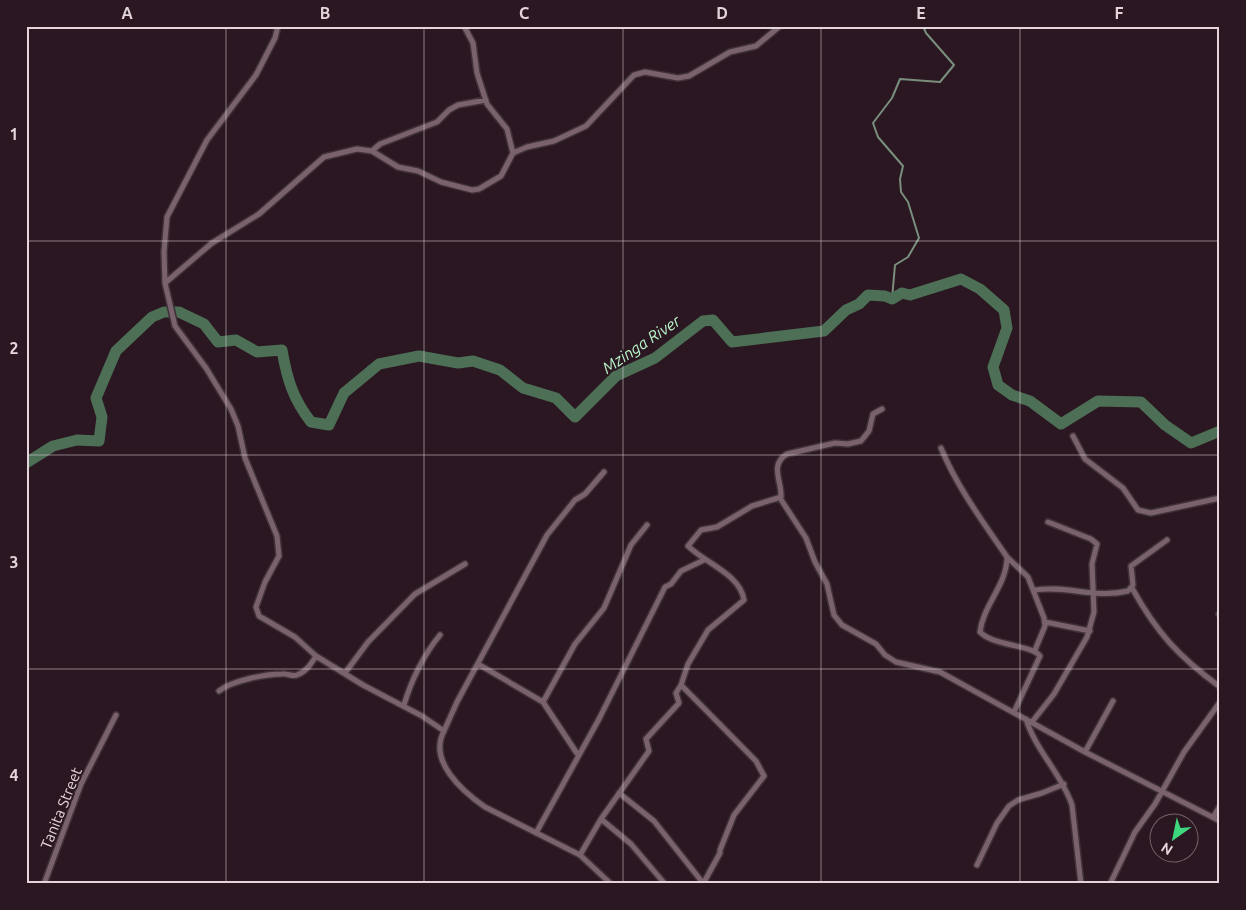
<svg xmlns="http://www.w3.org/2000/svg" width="1246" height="910" viewBox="0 0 1246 910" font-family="Ubuntu,sans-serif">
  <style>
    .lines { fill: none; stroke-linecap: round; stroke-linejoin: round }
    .stream { stroke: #7a8e7e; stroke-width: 2 }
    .river { stroke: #4d6f56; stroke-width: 11 }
    .street-casing { stroke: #403138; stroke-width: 8 }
    .street { stroke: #79626d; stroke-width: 5 }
    .grid { fill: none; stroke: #e3d5db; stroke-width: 1; stroke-opacity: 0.55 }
    .labels { text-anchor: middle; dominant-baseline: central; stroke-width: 4; stroke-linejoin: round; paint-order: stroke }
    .street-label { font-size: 15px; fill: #e3d5db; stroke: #2a1721 }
    .water-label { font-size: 16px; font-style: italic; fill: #baf5c9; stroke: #2a1721 }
    .neatline { fill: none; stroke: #e3d5db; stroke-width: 2 }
    .grid-label { font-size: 16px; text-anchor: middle; font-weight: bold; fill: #e3d5db }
  </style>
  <rect width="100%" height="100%" fill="#2a1721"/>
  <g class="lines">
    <!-- stream -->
    <path class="stream" d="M892,299L895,265L908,257L919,238L908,202L901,192L900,179L903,166L878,137L873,123L892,98L900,79L940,82L954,65L926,33L923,26"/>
    <!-- river -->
    <path class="river" d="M26,463L53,446L77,440L99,441L102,417L96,398L116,351L152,317L164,312H179L204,324L218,342L236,340L257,352L282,350C287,379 293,399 311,422L329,425L344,393L379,364L419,356L458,363L473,361L500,370L523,388L556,398L575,417L616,376L655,358L703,321L713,320L732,342L824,331L846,310L859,304L868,295L885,296L892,299L902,293L910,295L961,279L980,289L1004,310L1007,328L993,367L998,385L1012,395L1030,401L1061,424L1098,401L1141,402L1165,425L1191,443L1220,431"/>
    <!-- street casing -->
    <g class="street-casing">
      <path id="street" d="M278,26L275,38L256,75L207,140L167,217L164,252L165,283L175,326L206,368L231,409L238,426L245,458L277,536L279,556L265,582L256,607L259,616L295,637L316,656L363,685L422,716L444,731C428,761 462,791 485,807L580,855L611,884
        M464,26L473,43L477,73L487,104L507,129L513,153
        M372,151L380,144L437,122L449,110L458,105L486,100
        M165,283L212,243L259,214L324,157L357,149L372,151L398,167L418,171L441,182L472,190L479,189L501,176L513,153L527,147L554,141L586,126L634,75L645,72L678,78L689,76L730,52L756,46L780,26
        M1073,436L1085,459L1123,488L1138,510L1151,513L1220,498
        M941,448C957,487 983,522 1007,557C1007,585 983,605 980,632C993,646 1033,645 1040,656L1014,712
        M780,498L806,538L815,562L827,584L834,615L842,625L876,644L885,655L896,662L940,672L1085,752L1220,821
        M1007,557L1028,577L1044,618L1045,626L1035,650
        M1132,588C1157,633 1178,656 1220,687
        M1035,590C1068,585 1094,599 1128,591L1133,585L1131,566L1167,540
        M1219,614L1220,615
        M1045,622L1090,631
        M478,664L543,702L578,755
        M345,673L368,642L415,594L465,564
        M681,685L756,761L764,776L734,815L720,850V853L703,884
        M219,691C231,681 265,674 282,674C287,673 292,677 297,675C306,672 311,664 316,656
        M543,702L575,644L604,608L631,545L647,525
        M404,705C411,681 424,654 440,635
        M1026,719C1036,751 1061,773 1072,805L1081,884
        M1032,722L1054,694L1087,637L1094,612L1092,564L1097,544L1091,539L1048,522
        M444,731L457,702L547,535L575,500L585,494L604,472
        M1085,752L1113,701
        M619,793L654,821L703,883
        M1213,817L1220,806
        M601,819L631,844L665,884
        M536,833L599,719L665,587L671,584L681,571L704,560
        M580,855L601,819L649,751L646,739L679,703L676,693L681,685L688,664L708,630L744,600C740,574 705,563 688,546L701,530L717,527L752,506L781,497C782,481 769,465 787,454L835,443L848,444L861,441L869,431L873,414L882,409
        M977,865L997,823L1009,806L1018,800L1042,793L1064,784
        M44,884L81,784L116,715
        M1110,884L1135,832L1155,804L1184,752L1220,702"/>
    </g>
    <!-- street -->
    <use href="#street" class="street"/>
  </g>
  <!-- grid -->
  <path class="grid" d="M226,26V884M424,26V884M623,26V884M821,26V884M1020,26V884M26,241H1220M26,455H1220M26,669H1220"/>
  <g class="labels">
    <!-- street labels -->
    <g class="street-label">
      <text transform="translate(61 808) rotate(-68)">Tanita Street</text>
    </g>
    <!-- water labels -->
    <g class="water-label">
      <text transform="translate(641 344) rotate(-34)">Mzinga River</text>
    </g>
  </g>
  <!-- border -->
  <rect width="1246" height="910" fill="none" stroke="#2a1721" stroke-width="55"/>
  <!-- north arrow -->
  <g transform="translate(1174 838) rotate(213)"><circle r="24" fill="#2a1721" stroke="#74636b"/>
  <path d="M0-4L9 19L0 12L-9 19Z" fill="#3fd77d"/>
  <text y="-8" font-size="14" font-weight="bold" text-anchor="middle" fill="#e3d5db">N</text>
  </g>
  <rect x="28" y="28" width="1190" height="854" class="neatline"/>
  <g class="grid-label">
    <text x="127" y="19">A</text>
    <text x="325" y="19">B</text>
    <text x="524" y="19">C</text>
    <text x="722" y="19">D</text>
    <text x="921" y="19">E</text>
    <text x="1119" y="19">F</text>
    <text x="14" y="140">1</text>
    <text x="14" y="354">2</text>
    <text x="14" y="568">3</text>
    <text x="14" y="781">4</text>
  </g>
</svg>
